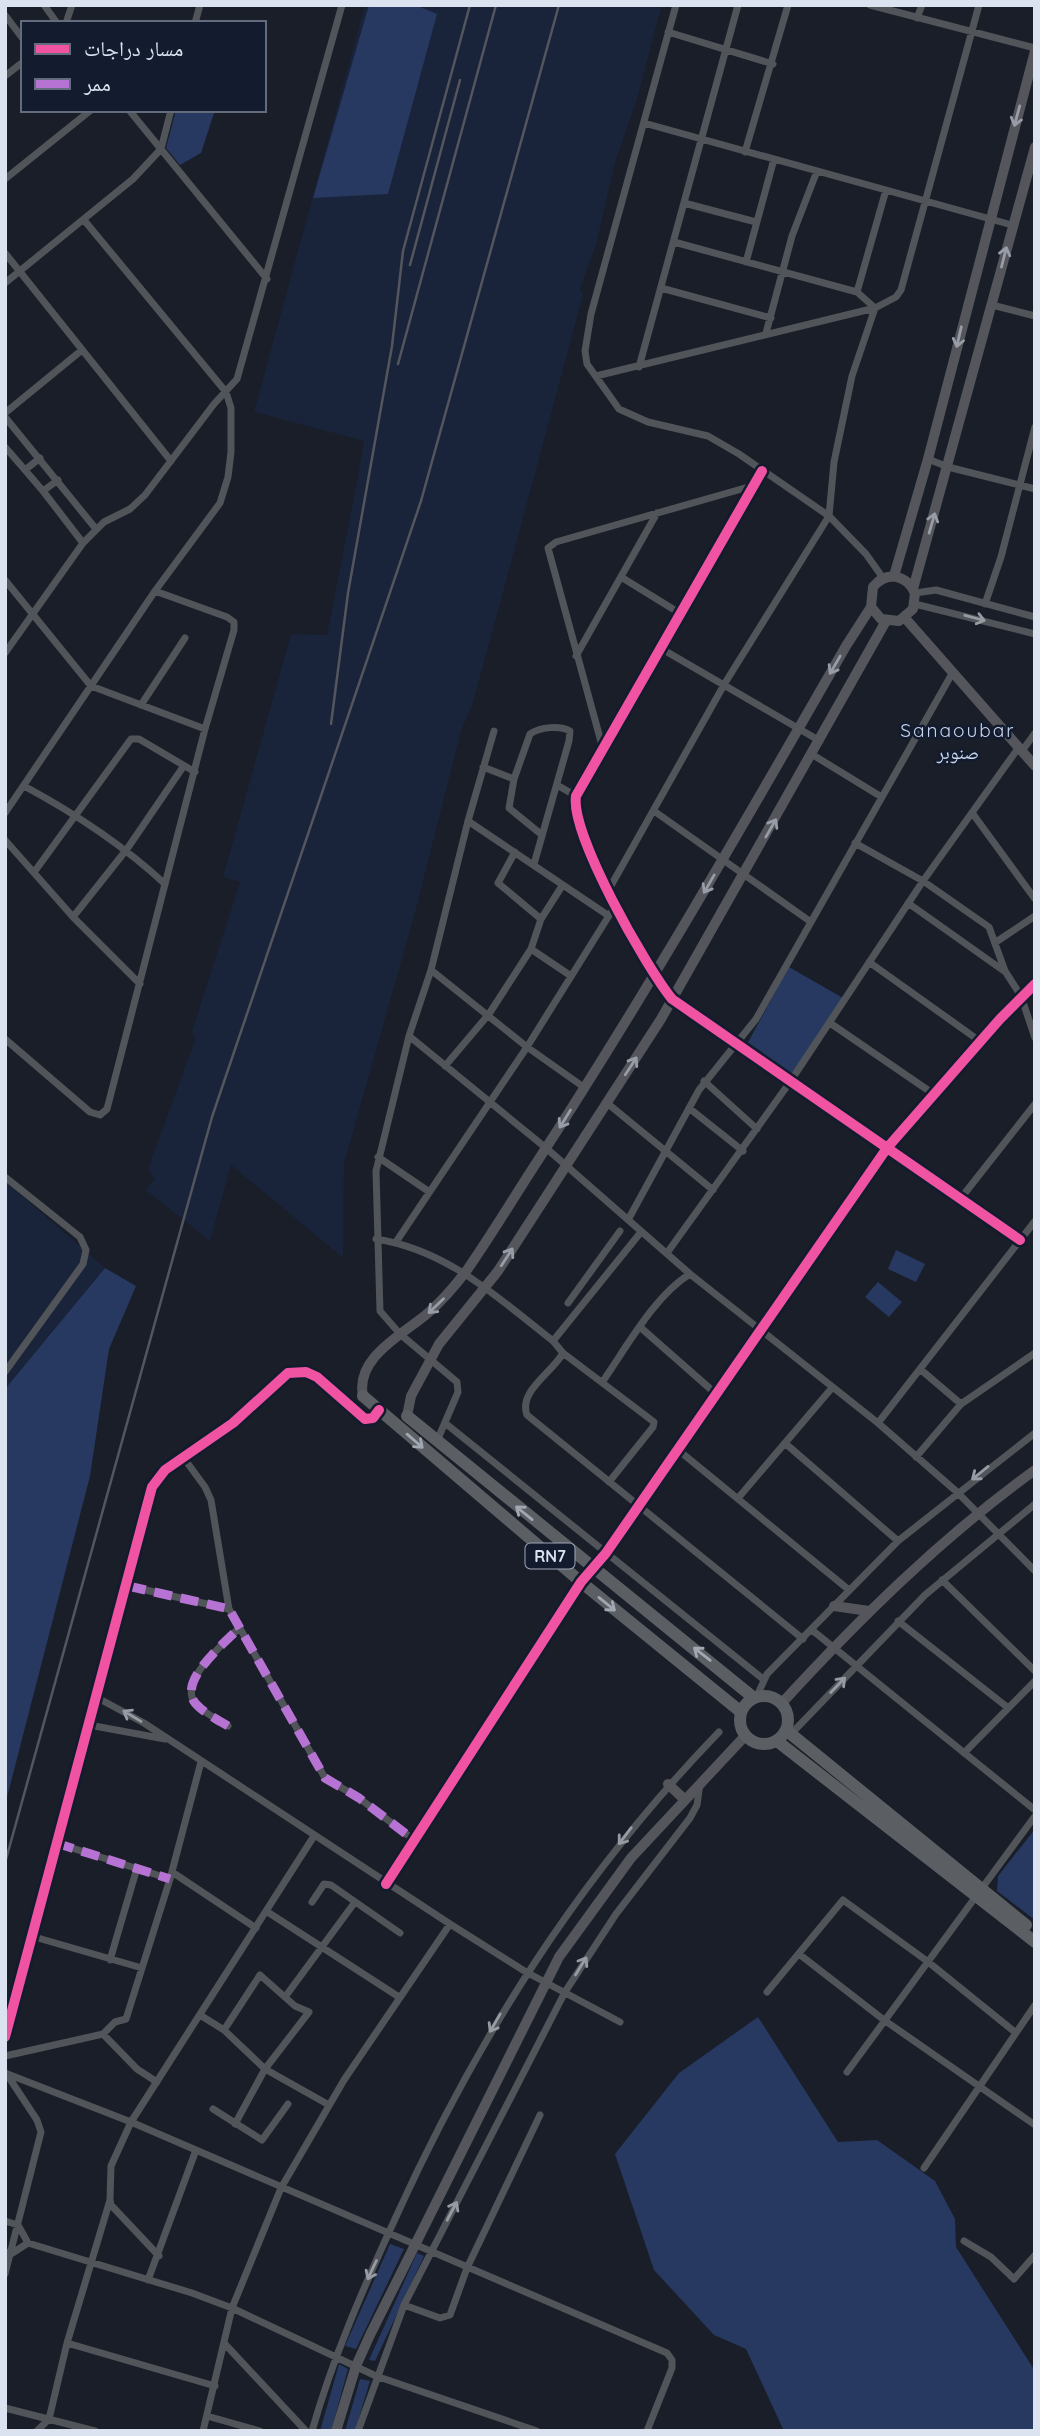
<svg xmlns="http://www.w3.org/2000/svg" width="1040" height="2436" viewBox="0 0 1040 2436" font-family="Quicksand,'Noto Naskh Arabic',sans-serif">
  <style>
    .built { fill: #19233a }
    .green { fill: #273961 }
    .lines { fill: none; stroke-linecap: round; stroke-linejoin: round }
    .street { stroke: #515458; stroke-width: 7 }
    .secondary { stroke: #54565c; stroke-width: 10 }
    .primary { stroke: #5b5f64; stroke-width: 12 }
    .rail { stroke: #54565d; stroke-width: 2.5 }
    .quiet { stroke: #b673d3; stroke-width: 9; stroke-dasharray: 18 9; stroke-linecap: butt }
    .cycleway-casing { stroke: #131c2e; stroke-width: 15 }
    .cycleway { stroke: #f153a3; stroke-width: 10 }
    .oneway { stroke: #989ca6 }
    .oneway2 { stroke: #969ca4 }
    .oneway3 { stroke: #a2a8b1 }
    .labels { text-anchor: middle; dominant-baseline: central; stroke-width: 5; stroke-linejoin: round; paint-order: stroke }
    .shield { fill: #131c2e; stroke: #a0a7b6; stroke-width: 2 }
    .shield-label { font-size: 16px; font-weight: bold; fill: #dce3f0 }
    .neighbourhood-label { font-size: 19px; letter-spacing: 2px; fill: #c8d5ef; stroke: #131c2e }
  </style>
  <rect width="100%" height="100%" fill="#191e28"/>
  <!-- built -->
  <path class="built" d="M365,5H662L637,99L615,163L596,245L580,289L583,295L511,563L472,706L461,731L416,909L344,1164L343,1258L231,1165L210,1241L146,1190L155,1179L148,1170L149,1166L195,1040L192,1031L240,882L223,877L291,634L327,635L357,481L364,441L254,412Z
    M5,1181L105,1268L5,1389Z"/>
  <!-- green -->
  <path class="green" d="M369,5H415L437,14L388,194L313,198Z
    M176,110H215L201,153L180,165L166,148Z
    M789,967L843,998L788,1080L746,1046Z
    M896,1250L925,1264L916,1282L888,1269Z
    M105,1268L136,1286L109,1349L90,1476L5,1805V1389Z
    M878,1282L902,1302L889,1317L865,1297Z
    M1035,1829V1920L997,1891L998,1876Z
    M758,2017L838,2142L877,2140L935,2181L955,2219L956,2247L1035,2371V2431H784L746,2349L714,2335L654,2270L615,2154L679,2073Z
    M390,2244L404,2249L356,2349L345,2346Z
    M417,2253L424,2256L375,2361L369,2360Z
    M339,2364L348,2369L331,2431H320Z
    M360,2379L370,2381L355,2431H345Z"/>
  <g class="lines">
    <!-- street -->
    <path class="street" d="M44,5L57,23
      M676,5L591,314L585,351L587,364L619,409L648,422L708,436L739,454L829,516L866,554L883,578
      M870,5L1035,48
      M5,15L23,39
      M917,18L922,5
      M66,23L72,5
      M195,23L200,5
      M668,32L773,64
      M5,76L23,62
      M129,110L267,279
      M644,123L1012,225
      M745,152L788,5
      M5,179L91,110
      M684,203L756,222
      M5,253L171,461
      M746,262L774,159
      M5,283L133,179L161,149L171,110
      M661,288L771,318
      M857,292L886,190
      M992,305L1035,316
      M766,333L792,236L817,171
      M639,367L738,5
      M596,376L875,308L896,297L901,290L979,5
      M5,413L82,350
      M5,417L96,529
      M5,447L25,470L40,458
      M928,459L948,467L1035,489
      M25,470L43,491L58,480
      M762,471L576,796C570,834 646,967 672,999L1020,1240
      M43,491L83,543
      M621,577L681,614
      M5,580L91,686L205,729
      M915,593L936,590L1035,617
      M915,604L1035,634
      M985,604L1001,557L1035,427
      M662,649L820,741
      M5,653L83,543L104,522L130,509L145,495L214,404L237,379L342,5
      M576,656L657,513
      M141,705L185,638
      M603,749L548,548L556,542L752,486
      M1022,751L1035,733
      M813,755L880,796
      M483,767L514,779
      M557,785L576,796
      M24,786C76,814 122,844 165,884
      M654,811L811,922
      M5,813L155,591L220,503L228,477L231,452V408L226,392L84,220
      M973,814L1035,899
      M468,821L609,916
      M5,840L73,917L140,984
      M855,843L923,881L989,927L1005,971L1021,996L1035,1038
      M515,852L498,883L541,919
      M534,864L569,741L570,731C560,725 540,727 530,734L514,779L509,808L542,835
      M35,871L131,739H139L195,772
      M608,891L725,683L829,516L834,462L852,376L875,308L857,292L674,242
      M908,903L1004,971
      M73,917L127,849L183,767
      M996,942L1035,916
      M531,949L571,976
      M869,962L981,1042
      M431,970L527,1047L585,1088
      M830,1023L935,1095
      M409,1036L546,1148L690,1274L878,1423L957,1492L1035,1571
      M5,1039L90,1112L100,1115L107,1109L205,729L234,630V622L227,617L155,591
      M445,1066L489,1014L531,949L541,919L562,886
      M704,1081L757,1129
      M607,1103L713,1190
      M689,1108L743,1151
      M378,1157L428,1191
      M5,1177L80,1237L86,1250L83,1264L5,1372
      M961,1198L1035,1104
      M628,1220L699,1090L756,1019L953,672
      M376,1239C448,1250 498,1298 553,1341L563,1353L654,1422L653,1427L609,1482
      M396,1242L527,1047L615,906
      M667,1253L790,1082L923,881L1019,747
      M568,1303L620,1231
      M640,1327L715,1393
      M553,1341L641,1232
      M563,1353C553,1372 518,1391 527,1415L803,1639
      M920,1369L961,1404
      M603,1381C626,1348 655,1295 690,1274
      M445,1423L763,1679
      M878,1423L1035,1221
      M437,1441L458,1392L457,1382L400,1334L380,1311L376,1171L409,1036L431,970L468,821L494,731
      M786,1444L898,1541
      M677,1449L849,1590
      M183,1457L205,1487L211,1500L229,1609
      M916,1457L961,1404L1035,1353
      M739,1497L831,1389
      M942,1580L1035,1671
      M128,1586L229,1609L325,1778L359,1798L414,1840
      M898,1621L1007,1707
      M812,1630L1035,1810
      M96,1697L144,1723L450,1924L526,1972L620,2022
      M756,1698L767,1674L898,1541L1035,1433
      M89,1725L165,1739
      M228,1726C218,1720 204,1713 196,1704C176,1682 225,1643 239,1628
      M790,1735L925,1595L1035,1504
      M964,1753L1035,1681
      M56,1843L170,1879
      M172,1872L256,1928
      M386,1884L581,1582L606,1553L887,1148L1000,1019L1035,984
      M312,1902L324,1884L331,1885L400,1933
      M266,1911L399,1997
      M31,1936L142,1968
      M799,1954L884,2020L1035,2125
      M110,1960L137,1868
      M767,1992L843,1900L927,1961L1016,2033
      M285,1997L355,1902
      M200,2015L224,2030L265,2069L329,2105
      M224,2030L260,1975L295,2006L309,2012L265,2069L235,2124
      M103,2034L137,2069L157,2082
      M5,2037L152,1487L165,1470L233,1423L288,1373L306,1372L317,1377L365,1419L373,1418L379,1410
      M5,2056L103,2034L115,2022L126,2019L170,1879L201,1762
      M847,2072L1035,1816
      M5,2073L131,2122L667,2353L672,2360V2368L647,2431
      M213,2109L262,2140L288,2104
      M924,2168L1035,2005
      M110,2200L111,2205L159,2256
      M5,2221L18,2225L28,2243L192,2293L232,2308L376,2376L537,2431
      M964,2241L991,2257L1014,2279L1035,2255
      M5,2252L11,2254L28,2243
      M5,2274L41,2132L37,2120L6,2073
      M148,2280L196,2150
      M404,2305L440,2318L450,2315L467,2268L540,2115
      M67,2343L215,2386
      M224,2343L306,2431
      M5,2408L95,2431
      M207,2416L260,2431
      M37,2431L49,2419L67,2343L110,2200L111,2166L131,2122L314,1836
      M203,2431L232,2308L281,2188L344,2080L450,1924
      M312,2431C333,2357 363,2289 395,2219C478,2036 579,1877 719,1732
      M358,2431L404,2305L565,1992L616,1914L690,1818L697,1805L700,1783"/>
    <!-- secondary -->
    <path class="secondary" d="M894,576L928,459L1035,51
      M913,589L1035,147
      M905,618L1035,766
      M363,1396C355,1357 404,1334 428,1313C443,1300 455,1286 467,1270C490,1237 511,1202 533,1168C644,998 745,822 846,646L871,607L873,587C886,571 906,574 915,593L913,609L899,621L881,619L871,607
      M407,1416L411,1396L439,1344L498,1271L661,1019L886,621
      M834,1606L869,1611
      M781,1704C859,1619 941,1538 1035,1470
      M668,1784L684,1799
      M336,2431L356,2366L370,2335L559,1957L631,1858L745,1736"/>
    <!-- primary -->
    <path class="primary" d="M363,1396L581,1582L741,1712
      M407,1416L754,1698
      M740 1720a24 24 0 1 1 48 0a24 24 0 1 1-48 0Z
      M786,1730L1026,1925
      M777,1741L1035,1942"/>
    <!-- rail -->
    <path class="rail" d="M410,265L460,80
      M398,364L496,5
      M331,724L348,593L392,346L403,251L470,5
      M5,1863L212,1117L421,501L559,5"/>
    <!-- quiet -->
    <path class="quiet" d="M128,1586L229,1609L325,1778L359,1798L414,1840
      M228,1726C218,1720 204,1713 196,1704C176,1682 225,1643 239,1628
      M56,1843L170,1879"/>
    <!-- cycleway casing -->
    <g class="cycleway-casing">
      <path id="cycleway" d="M762,471L576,796C570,834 646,967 672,999L1020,1240
        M386,1884L581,1582L606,1553L887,1148L1000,1019L1035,984
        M5,2037L152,1487L165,1470L233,1423L288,1373L306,1372L317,1377L365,1419L373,1418L379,1410"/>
    </g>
    <!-- cycleway -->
    <use href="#cycleway" class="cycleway"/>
  </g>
  <!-- one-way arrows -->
  <defs><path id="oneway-shaft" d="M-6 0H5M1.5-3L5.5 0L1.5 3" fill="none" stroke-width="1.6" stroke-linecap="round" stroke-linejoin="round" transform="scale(1.75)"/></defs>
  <g class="oneway">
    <use href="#oneway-shaft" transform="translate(1017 116) rotate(105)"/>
    <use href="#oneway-shaft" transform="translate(1004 257) rotate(-76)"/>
    <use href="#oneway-shaft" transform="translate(959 337) rotate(103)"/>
    <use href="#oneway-shaft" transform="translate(932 523) rotate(-74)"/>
    <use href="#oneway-shaft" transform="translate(835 665) rotate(120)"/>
    <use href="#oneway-shaft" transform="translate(771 828) rotate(-60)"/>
    <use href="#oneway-shaft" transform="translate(709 884) rotate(120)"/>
    <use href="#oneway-shaft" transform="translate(631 1066) rotate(-57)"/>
    <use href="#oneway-shaft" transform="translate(565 1119) rotate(122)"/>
    <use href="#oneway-shaft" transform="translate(507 1257) rotate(-57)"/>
    <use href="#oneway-shaft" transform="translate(436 1306) rotate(136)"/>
  </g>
  <g class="oneway2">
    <use href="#oneway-shaft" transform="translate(975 618) rotate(15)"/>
    <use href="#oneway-shaft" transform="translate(980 1473) rotate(141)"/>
    <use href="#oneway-shaft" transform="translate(838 1685) rotate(-46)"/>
    <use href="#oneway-shaft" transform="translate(132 1716) rotate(-149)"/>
    <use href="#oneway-shaft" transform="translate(625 1836) rotate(127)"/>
    <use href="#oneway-shaft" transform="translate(581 1966) rotate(-58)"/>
    <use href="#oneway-shaft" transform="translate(495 2023) rotate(120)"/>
    <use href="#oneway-shaft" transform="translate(452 2211) rotate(-62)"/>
    <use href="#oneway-shaft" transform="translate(372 2270) rotate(115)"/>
  </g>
  <g class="oneway3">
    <use href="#oneway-shaft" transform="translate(415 1441) rotate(41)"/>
    <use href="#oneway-shaft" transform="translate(524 1513) rotate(-141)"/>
    <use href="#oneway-shaft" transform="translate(607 1604) rotate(39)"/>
    <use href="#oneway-shaft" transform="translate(702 1654) rotate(-142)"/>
  </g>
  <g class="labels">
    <!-- shield labels -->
    <rect class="shield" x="525.5" y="1543.5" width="49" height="25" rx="5"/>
    <g class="shield-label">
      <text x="550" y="1556">RN7</text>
    </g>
    <!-- neighbourhood labels -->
    <g class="neighbourhood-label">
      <text x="958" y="730">Sanaoubar<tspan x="958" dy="22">صنوبر</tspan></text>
    </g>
  </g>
  <!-- border -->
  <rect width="1040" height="2436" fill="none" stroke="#dce3f0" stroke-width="14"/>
  <!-- legend -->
  <rect x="21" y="21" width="245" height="91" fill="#131c2e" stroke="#636c7c" stroke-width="2"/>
  <rect x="35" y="44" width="35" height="10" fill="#f153a3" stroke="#636c7c" stroke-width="2"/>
  <text x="84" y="56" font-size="21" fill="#dce3f0">مسار دراجات</text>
  <rect x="35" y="79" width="35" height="10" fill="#b673d3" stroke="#636c7c" stroke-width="2"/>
  <text x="84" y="91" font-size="21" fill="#dce3f0">ممر</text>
</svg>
